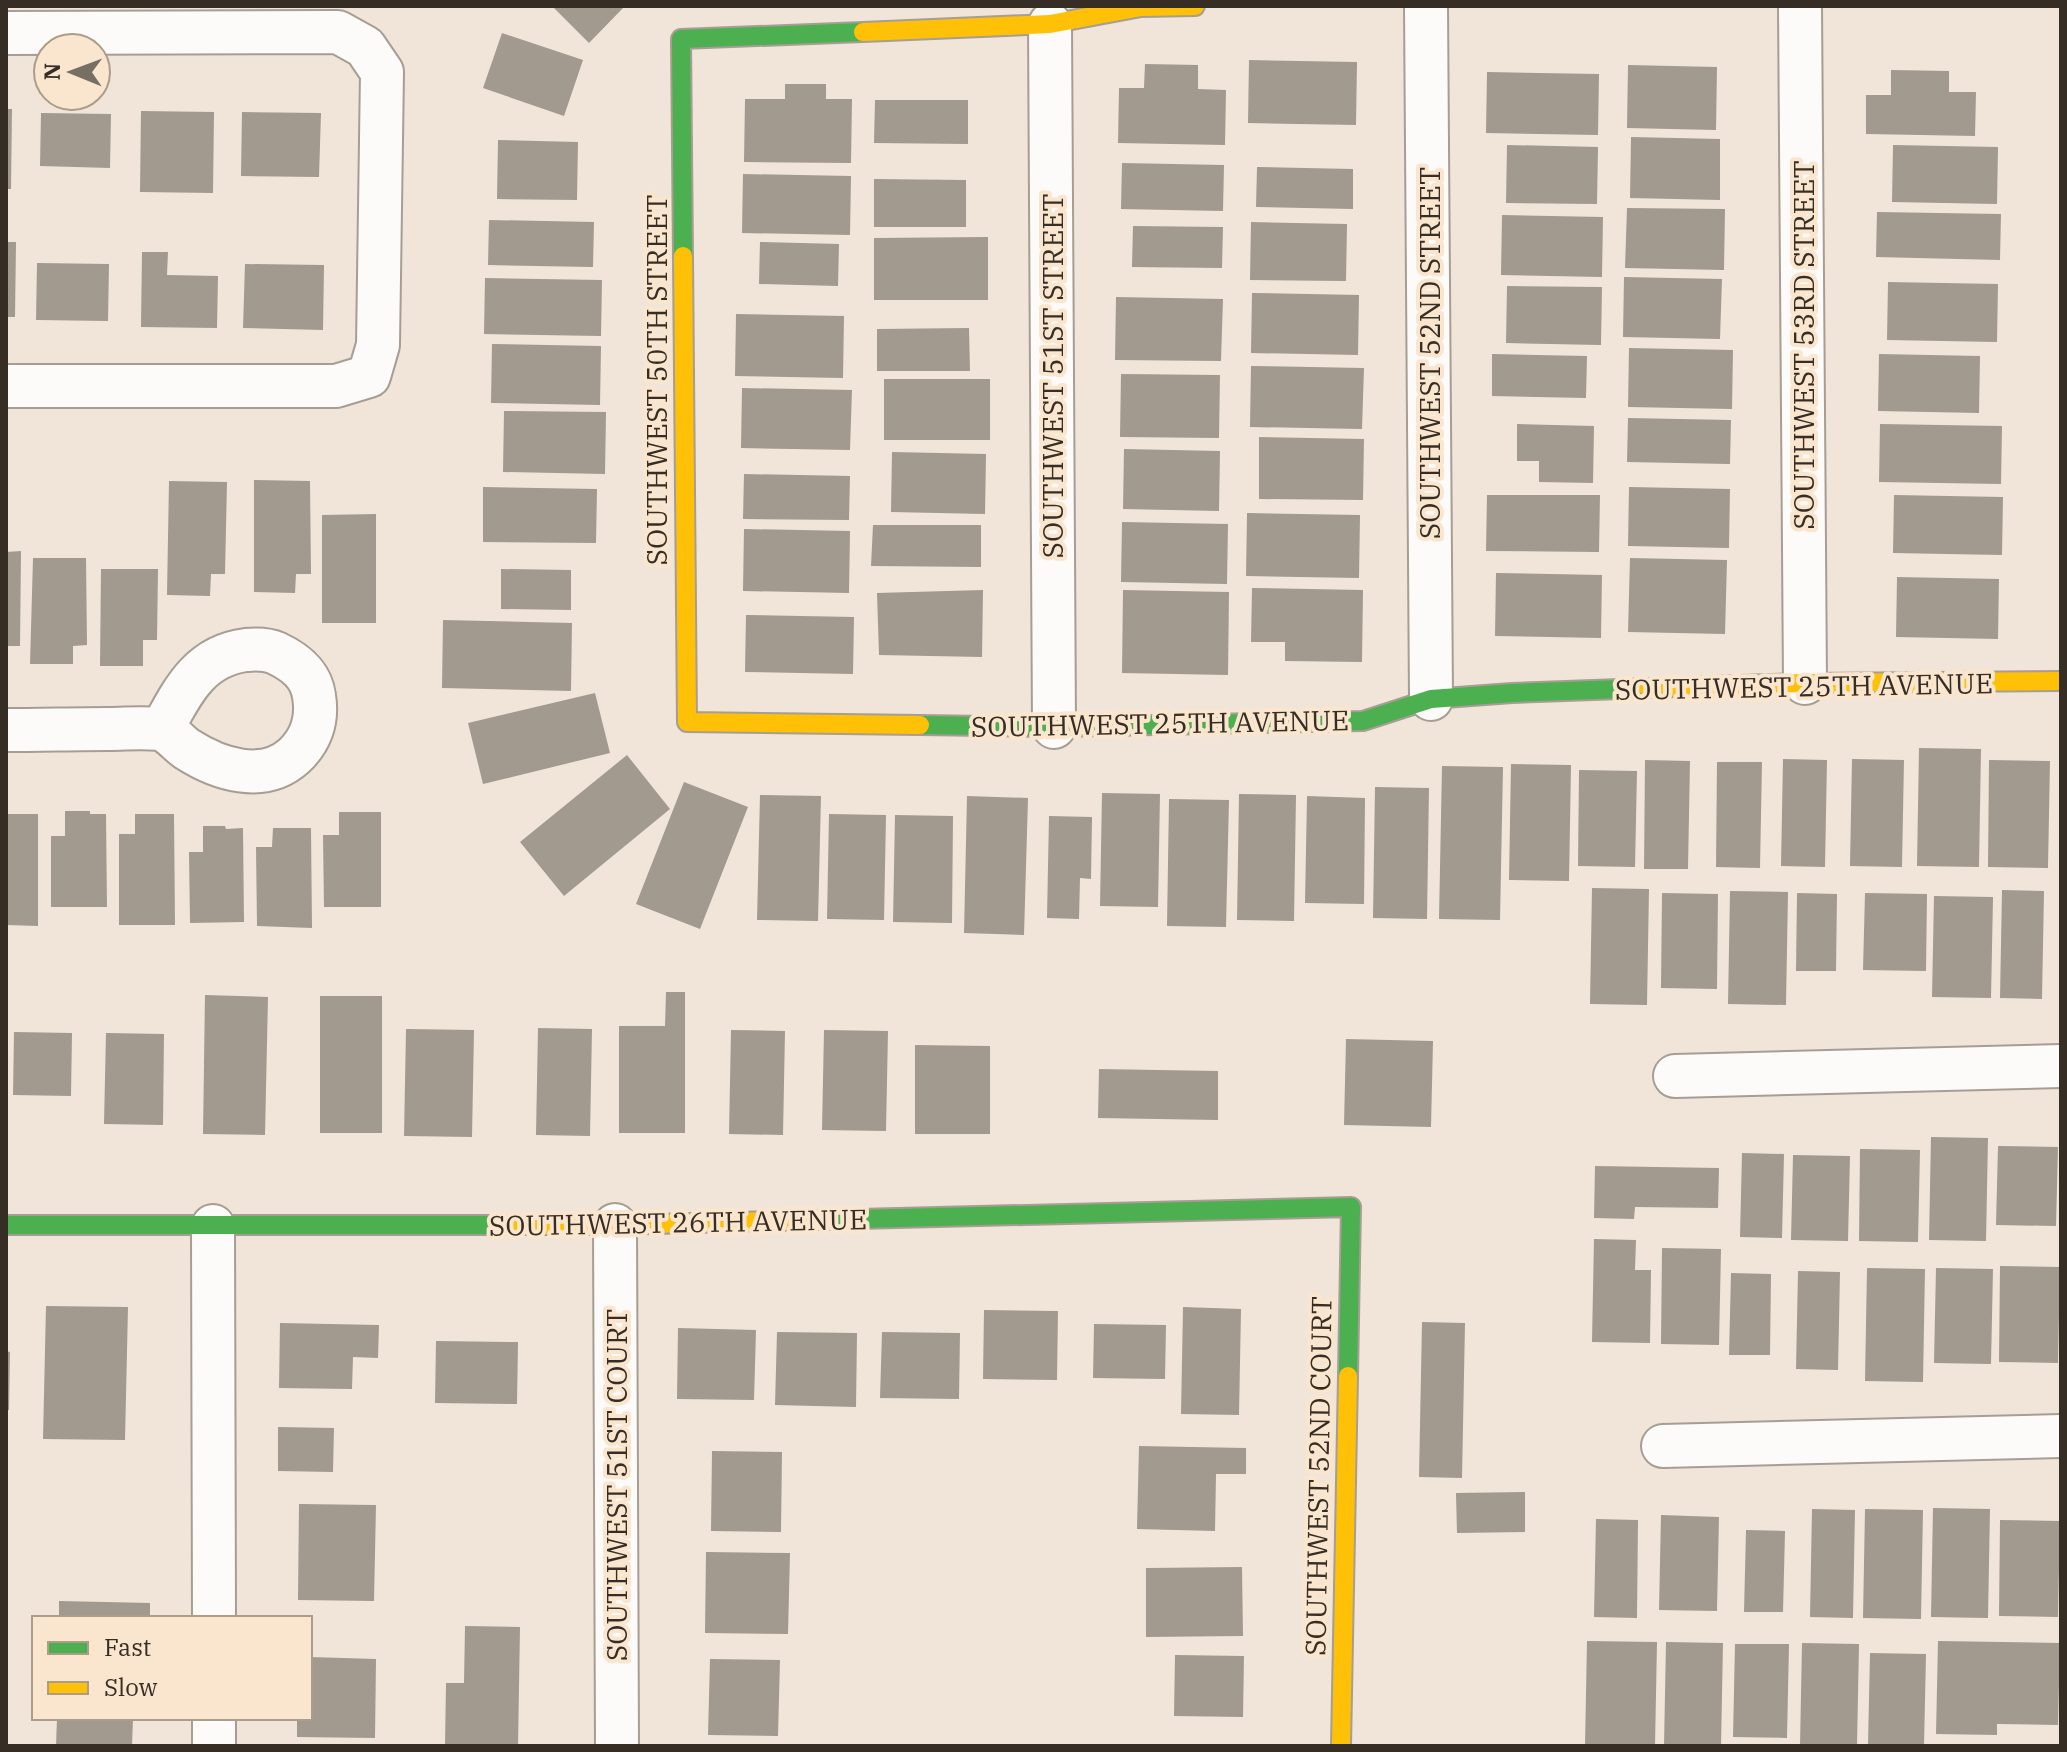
<svg xmlns="http://www.w3.org/2000/svg" width="2067" height="1752" viewBox="0 0 2067 1752" font-family="'IBM Plex Serif',serif">
  <style>
    .building { fill: #a29a8f }
    .lines { fill: none; stroke-linecap: round; stroke-linejoin: round }
    .street-casing { stroke: #a69e94; stroke-width: 46 }
    .fast-casing { stroke: #a69e94; stroke-width: 22 }
    .slow-casing { stroke: #a69e94; stroke-width: 22 }
    .street { stroke: #fdfbf9; stroke-width: 42 }
    .fast { stroke: #4caf50; stroke-width: 18 }
    .slow { stroke: #ffc107; stroke-width: 18 }
    .labels { text-anchor: middle; dominant-baseline: central; stroke-width: 8; stroke-linejoin: round; paint-order: stroke }
    .street-label { font-size: 28px; fill: #362e25; stroke: #fae6ce }
  </style>
  <rect width="100%" height="100%" fill="#f0e5d8"/>
  <!-- building -->
  <path class="building" d="M552,6H625L589,43Z
    M502,33L583,60L564,116L483,88Z
    M1249,60L1357,62L1356,125L1248,123Z
    M1145,64L1198,65V89L1226,90L1225,145L1118,143L1119,88H1144Z
    M1628,65L1717,67L1716,130L1627,128Z
    M1891,70L1949,71V92H1976L1975,136L1866,134V95H1891Z
    M1487,72L1599,74L1598,135L1486,133Z
    M785,84H826V99H852L851,163L744,162L745,99H785Z
    M875,100H968V144L874,143Z
    M6,109H12L11,189H6Z
    M141,111L214,112L213,193L140,192Z
    M242,112L321,113L319,177L241,176Z
    M41,113L111,114L110,168L40,166Z
    M1631,137L1720,139V200L1630,198Z
    M498,140L578,142L577,200L497,199Z
    M1507,145L1598,147L1597,204L1506,203Z
    M1893,145L1998,147L1997,204L1892,202Z
    M1122,163L1224,165L1223,211L1121,209Z
    M1257,167L1353,169V209L1256,207Z
    M743,174L851,176L850,235L742,233Z
    M874,179L966,180V227H874Z
    M1627,208L1725,209L1724,270L1625,268Z
    M1877,212L2001,214L2000,260L1876,257Z
    M1502,215L1603,217L1602,277L1501,275Z
    M489,220L594,222L593,267L488,265Z
    M1251,222L1347,224L1346,281L1250,280Z
    M1133,226L1223,227L1222,268L1132,267Z
    M988,237V300H874V238Z
    M6,242H16L15,317H6Z
    M760,242L839,244L838,286L759,284Z
    M142,252H168L167,275L218,276L217,328L141,327Z
    M37,263L109,264L108,321L36,320Z
    M245,264L324,265L323,330L243,328Z
    M1624,277L1722,279L1720,339L1623,337Z
    M485,278L602,280L601,336L484,334Z
    M1888,282L1998,284L1997,342L1887,340Z
    M1507,286L1602,287L1601,345L1506,343Z
    M1252,293L1359,295L1358,355L1251,353Z
    M1116,297L1223,299L1221,361L1115,360Z
    M736,314L844,316L843,378L735,376Z
    M969,328L970,371H877V329Z
    M492,344L601,346L600,405L491,403Z
    M1629,348L1733,350L1732,409L1628,407Z
    M1492,354L1587,356L1586,398L1492,396Z
    M1879,354L1980,356L1979,413L1878,411Z
    M1251,366L1364,368L1362,429L1250,427Z
    M1121,374L1220,375L1219,438L1120,437Z
    M884,379H990V440H884Z
    M742,388L852,390L850,450L741,448Z
    M504,411L606,412L605,474L503,472Z
    M1628,418L1731,420L1730,464L1627,462Z
    M1517,424L1594,426L1593,483L1539,482V461H1517Z
    M1880,424L2002,426L2001,484L1879,482Z
    M1259,437L1364,439L1363,500L1259,499Z
    M1124,449L1220,451L1219,511L1123,509Z
    M892,452L986,454L985,514L891,512Z
    M744,474L850,476L849,520L743,519Z
    M254,480L310,481L311,574H296L295,593L254,592Z
    M169,481L227,482L225,574H211L210,596L167,595Z
    M483,487L597,489L596,543L483,542Z
    M1629,487L1730,489L1729,548L1628,546Z
    M1487,495H1600L1599,552L1486,551Z
    M1894,495L2003,497L2002,555L1893,553Z
    M1247,513L1360,515L1359,578L1246,576Z
    M376,514V623H322V515Z
    M1122,522L1228,524L1227,584L1121,582Z
    M873,525H981V567L871,566Z
    M744,529L850,531L849,593L743,591Z
    M21,551L20,646H6V552Z
    M33,558H86L87,645L73,646V664H30Z
    M1630,558L1727,560L1725,634L1628,632Z
    M101,569H158L157,640H143V666H100Z
    M501,569L571,570V610L501,609Z
    M1496,573L1602,575L1601,638L1495,636Z
    M1897,577L1999,579L1998,639L1896,637Z
    M1252,588L1363,590L1362,662L1285,661V642H1251Z
    M983,590L982,657L879,655L877,593Z
    M1123,590L1229,592L1228,675L1122,673Z
    M746,615L854,617L853,674L745,672Z
    M443,620L572,623L571,691L442,688Z
    M595,693L610,753L483,784L468,723Z
    M1919,748L1981,749L1979,867L1917,866Z
    M627,755L670,809L564,896L520,842Z
    M1783,759L1827,760L1825,867L1781,866Z
    M1852,759L1904,760L1902,867L1850,866Z
    M1645,760L1690,761L1688,869H1644Z
    M1989,760L2050,761L2048,868L1988,867Z
    M1717,762H1762L1760,868L1716,867Z
    M1511,764L1571,765L1569,881L1509,880Z
    M1442,766L1503,767L1500,920L1439,919Z
    M1579,770L1637,771L1635,867L1578,866Z
    M684,782L748,807L700,929L636,904Z
    M1375,787L1429,788L1427,919L1373,918Z
    M1102,793L1160,794L1158,907L1100,906Z
    M1239,794L1296,795L1294,921L1237,920Z
    M760,795L821,796L818,921L757,920Z
    M967,796L1028,798L1024,935L964,933Z
    M1307,796L1365,798L1364,904L1305,903Z
    M1169,799L1229,800L1226,927L1167,926Z
    M65,811H90V814H106L107,907H51V836H65Z
    M339,812H381V907H324L323,835H339Z
    M6,814H38V926L6,925Z
    M135,814H174L175,925H119V834H135Z
    M829,814L886,815L884,920L827,919Z
    M895,815L953,816L952,923L893,922Z
    M1049,816L1092,817L1091,879L1080,878L1079,919L1047,918Z
    M203,826H225L226,829L243,828L244,922L190,923L189,852H203Z
    M273,828H311L312,928L257,926L256,847H272Z
    M1592,888L1649,889L1647,1005L1590,1004Z
    M2002,890L2044,891L2042,999L2000,998Z
    M1730,891L1788,892L1786,1005L1728,1004Z
    M1662,893L1718,894L1717,989L1661,988Z
    M1797,893L1837,894L1836,971H1796Z
    M1865,893L1927,894L1926,971L1863,970Z
    M1934,896L1993,897L1991,998L1932,997Z
    M666,992H685V1133H619V1026H665Z
    M205,995L268,997L265,1135L203,1134Z
    M320,996H382V1133H320Z
    M538,1028L592,1029L590,1136L536,1135Z
    M406,1029L474,1030L472,1137L404,1136Z
    M731,1030L785,1031L783,1135L729,1134Z
    M824,1030L888,1031L886,1131L822,1130Z
    M14,1032L72,1033L71,1096L13,1095Z
    M106,1033L164,1034L163,1125L104,1124Z
    M1346,1039L1433,1041L1431,1127L1344,1125Z
    M915,1045L990,1046V1134H915Z
    M1099,1069L1218,1071V1120L1098,1118Z
    M1931,1137L1988,1138L1986,1241L1929,1240Z
    M1998,1146L2058,1147L2056,1226L1996,1225Z
    M1860,1149L1920,1150L1918,1242L1859,1241Z
    M1742,1153L1784,1154L1782,1238L1740,1237Z
    M1793,1155L1850,1156L1848,1241L1791,1240Z
    M1595,1166L1719,1168L1718,1208L1635,1207L1634,1219L1594,1218Z
    M1594,1239L1636,1240L1635,1270H1651L1650,1343L1592,1342Z
    M1662,1248L1721,1249L1719,1345L1661,1344Z
    M2000,1266L2060,1267L2058,1363L1999,1362Z
    M1867,1268L1925,1269L1923,1382L1865,1381Z
    M1936,1268L1993,1269L1991,1364L1934,1363Z
    M1798,1271L1840,1272L1838,1370L1796,1369Z
    M1731,1273L1771,1274L1770,1355H1729Z
    M46,1306L128,1307L125,1440L43,1439Z
    M1183,1307L1241,1309L1239,1415L1181,1414Z
    M984,1310L1058,1311L1057,1380L983,1379Z
    M1422,1322L1465,1323L1462,1478L1419,1477Z
    M280,1323L379,1325L378,1358L353,1357L352,1389L279,1388Z
    M1094,1324L1166,1325L1165,1379L1093,1378Z
    M678,1328L756,1330L754,1400L677,1399Z
    M777,1332L857,1333L856,1407L775,1405Z
    M882,1332L960,1333L959,1399L880,1398Z
    M436,1341L518,1342L517,1404L435,1403Z
    M6,1351L10,1352L9,1410H6Z
    M278,1427L334,1428L333,1472L278,1471Z
    M1139,1446L1246,1448V1474H1216L1215,1531L1137,1529Z
    M712,1451L782,1452L781,1532L711,1531Z
    M1525,1492V1532L1457,1533L1456,1493Z
    M299,1504L376,1505L374,1601L298,1600Z
    M1933,1508L1990,1509L1988,1618L1931,1617Z
    M1812,1509L1855,1510L1853,1618L1810,1617Z
    M1865,1509L1923,1510L1921,1619L1863,1618Z
    M1661,1515L1719,1517L1717,1611L1659,1610Z
    M1596,1519L1638,1520L1637,1618L1594,1617Z
    M2000,1520L2060,1521L2058,1617L1999,1616Z
    M1746,1530L1785,1531L1783,1612H1744Z
    M706,1552L790,1553L788,1634L705,1633Z
    M1242,1567L1243,1636L1146,1637V1568Z
    M59,1601L150,1603V1618H59Z
    M465,1626L520,1627L518,1746H445L446,1683H464Z
    M1587,1641L1657,1642L1655,1746H1585Z
    M1938,1641L2060,1643L2058,1725L1997,1724V1735L1936,1734Z
    M1666,1642L1723,1643L1721,1746H1664Z
    M1802,1643L1859,1644L1857,1746H1800Z
    M1735,1644H1789L1787,1738L1733,1737Z
    M1870,1653L1926,1654L1924,1746L1868,1745Z
    M1175,1655L1244,1656L1243,1717L1174,1716Z
    M310,1657L376,1659L375,1738L297,1737V1718H310Z
    M710,1659L780,1660L778,1736L708,1735Z
    M57,1718H133L132,1746H56Z"/>
  <g class="lines">
    <!-- street casing -->
    <g class="street-casing">
      <path id="street" d="M1426,6L1431,699
        M1800,6L1805,683
        M1050,24L1054,727
        M6,33L338,32L365,47L382,72L378,345L369,376L336,386H6
        M6,730C40,730 75,729 109,729C125,729 142,727 158,729C169,730 178,743 187,749C218,769 263,784 294,756C311,740 318,720 314,696C311,674 295,662 276,653C267,649 256,649 246,650C199,656 183,691 162,729
        M1675,1076L2061,1066
        M615,1225L617,1746
        M213,1226L214,1618
        M1663,1446L2061,1436
        M214,1718V1746"/>
    </g>
    <!-- fast casing -->
    <g class="fast-casing">
      <path id="fast" d="M683,256L681,39L863,32
        M920,725L1054,727L1363,721L1431,699L1512,693L1648,688
        M817,1220L1351,1207L1348,1376
        M6,1225H508"/>
    </g>
    <!-- slow casing -->
    <g class="slow-casing">
      <path id="slow" d="M863,32L1050,24L1141,7L1195,6
        M683,256L687,722L920,725
        M1648,688L1805,683L2061,681
        M508,1225H615L817,1220
        M1341,1746L1348,1376"/>
    </g>
    <!-- street -->
    <use href="#street" class="street"/>
    <!-- fast -->
    <use href="#fast" class="fast"/>
    <!-- slow -->
    <use href="#slow" class="slow"/>
  </g>
  <g class="labels">
    <!-- street labels -->
    <g class="street-label">
      <text transform="translate(1803 345) rotate(-90)">SOUTHWEST 53RD STREET</text>
      <text transform="translate(1429 353) rotate(-90)">SOUTHWEST 52ND STREET</text>
      <text transform="translate(1052 376) rotate(-90)">SOUTHWEST 51ST STREET</text>
      <text transform="translate(656 380) rotate(-90)">SOUTHWEST 50TH STREET</text>
      <text transform="translate(1804 686) rotate(-1)">SOUTHWEST 25TH AVENUE</text>
      <text transform="translate(1160 723) rotate(-1)">SOUTHWEST 25TH AVENUE</text>
      <text transform="translate(678 1222) rotate(-1)">SOUTHWEST 26TH AVENUE</text>
      <text transform="translate(1318 1476) rotate(-89)">SOUTHWEST 52ND COURT</text>
      <text transform="translate(616 1485) rotate(-90)">SOUTHWEST 51ST COURT</text>
    </g>
  </g>
  <!-- border -->
  <rect width="2067" height="1752" fill="none" stroke="#362e25" stroke-width="16"/>
  <!-- legend -->
  <rect x="32" y="1616" width="280" height="104" fill="#fae6ce" stroke="#ac9c8a" stroke-width="2"/>
  <rect x="48" y="1642" width="40" height="12" fill="#4caf50" stroke="#ac9c8a" stroke-width="2"/>
  <text x="104" y="1656" font-size="24" fill="#362e25">Fast</text>
  <rect x="48" y="1682" width="40" height="12" fill="#ffc107" stroke="#ac9c8a" stroke-width="2"/>
  <text x="104" y="1696" font-size="24" fill="#362e25">Slow</text>
  <!-- north arrow -->
  <g transform="translate(72 72) rotate(271)"><circle r="38" fill="#fae6ce" stroke="#ac9c8a" stroke-width="2"/>
  <path d="M0-6L14 30L0 20L-14 30Z" fill="#776e64"/>
  <text y="-12" font-size="22" font-weight="bold" text-anchor="middle" fill="#362e25">N</text>
  </g>
</svg>
